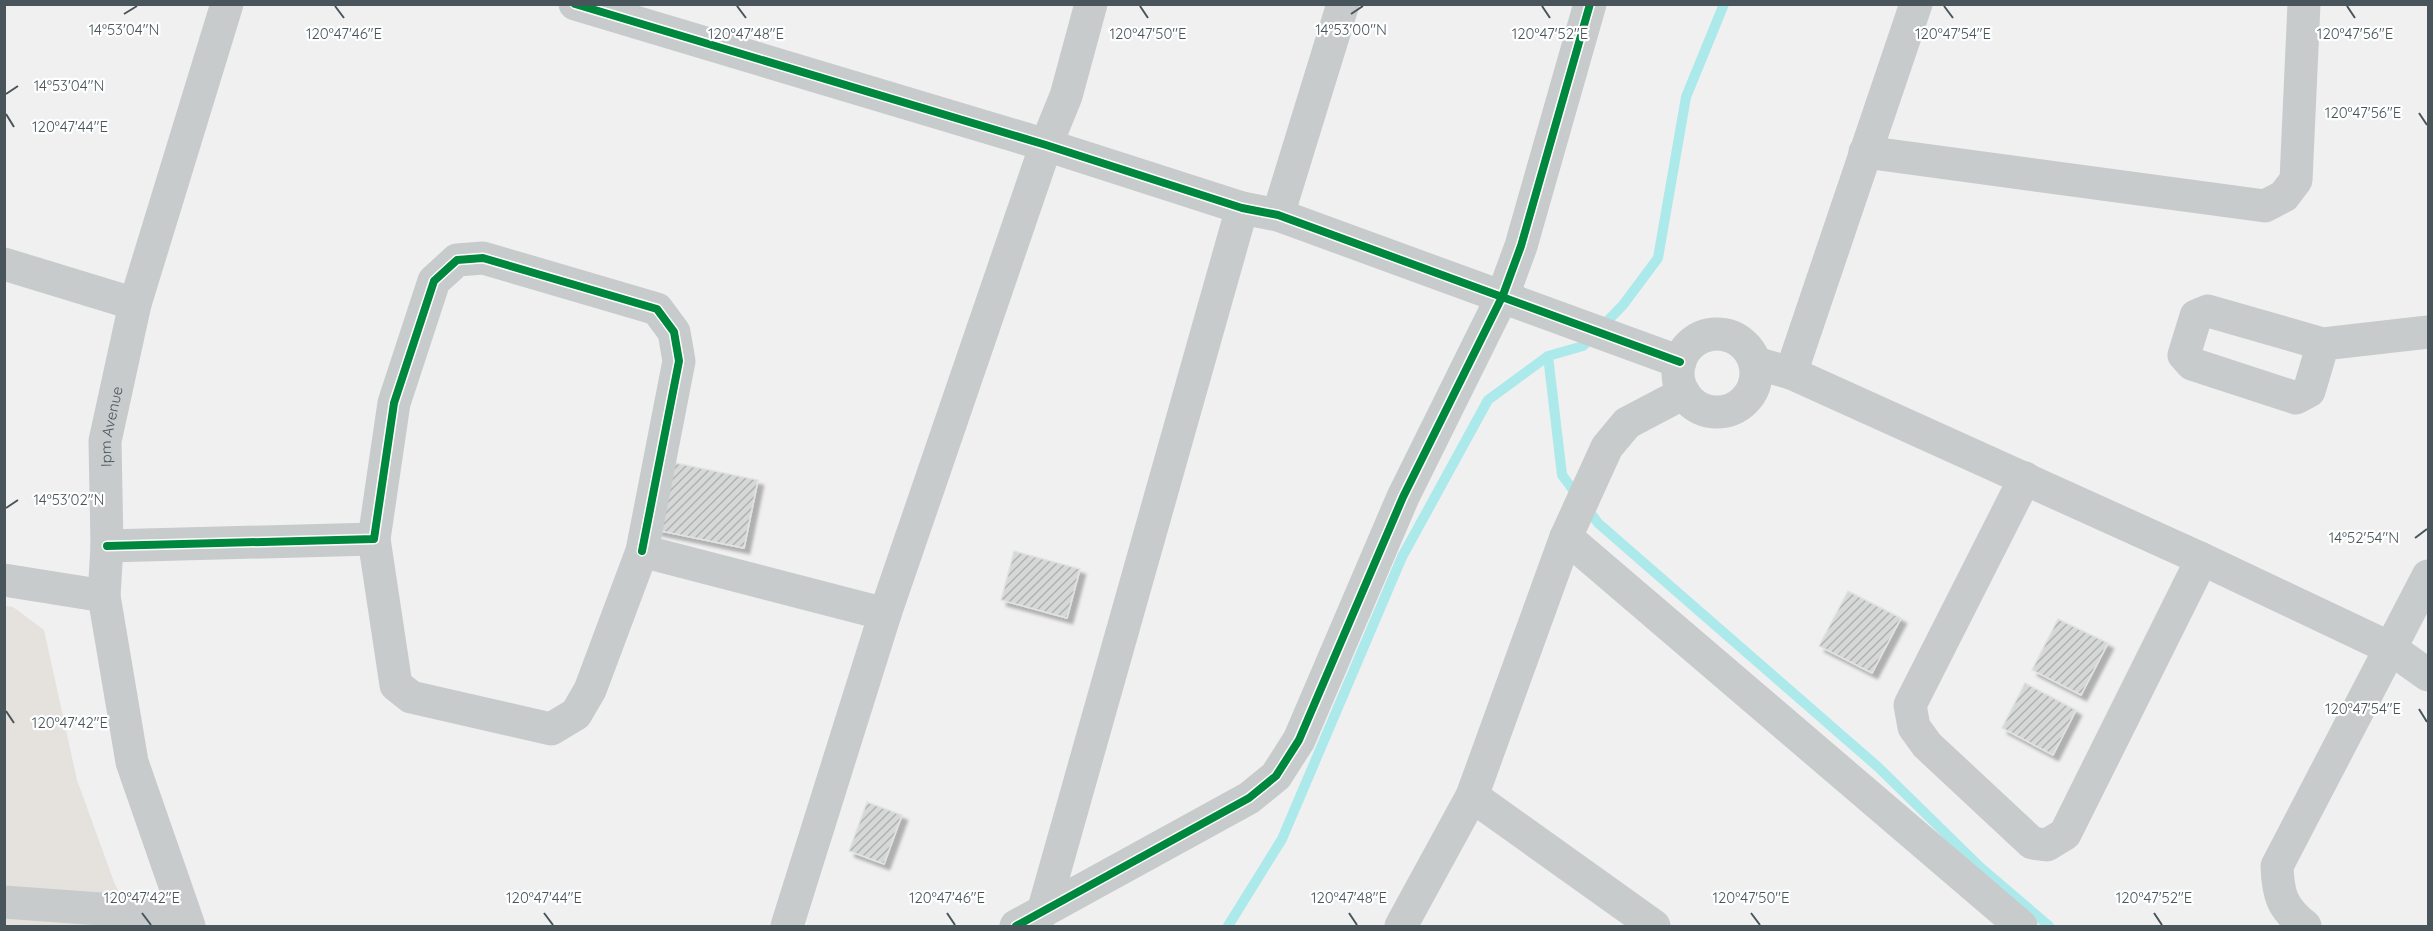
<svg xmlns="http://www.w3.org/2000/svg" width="2433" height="931" viewBox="0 0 2433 931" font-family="Quicksand,sans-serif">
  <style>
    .commercial { fill: #e5e2de }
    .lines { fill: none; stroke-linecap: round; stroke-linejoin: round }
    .stream { stroke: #abe9eb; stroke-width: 10 }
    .building { fill: url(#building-hatch); stroke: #e1e2e3; stroke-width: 1.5; filter: url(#shadow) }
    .minor { stroke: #c7cbcc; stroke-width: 33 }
    .cycleway-casing { stroke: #fff; stroke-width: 11 }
    .cycleway { stroke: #00873e; stroke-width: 8 }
    .ticks { fill: none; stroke: #48565c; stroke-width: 2 }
    .labels { text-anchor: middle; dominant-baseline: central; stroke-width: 4.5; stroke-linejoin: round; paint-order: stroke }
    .street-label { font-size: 15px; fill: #48565c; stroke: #fff }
    .ticks-label { font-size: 15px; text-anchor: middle; fill: #48565c; stroke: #fff; stroke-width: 4.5; stroke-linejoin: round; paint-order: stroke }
  </style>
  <defs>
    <pattern id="building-hatch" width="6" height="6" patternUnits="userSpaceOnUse" patternTransform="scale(1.5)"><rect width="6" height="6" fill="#d6d8d8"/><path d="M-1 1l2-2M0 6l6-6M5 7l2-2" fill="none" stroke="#b0b2b2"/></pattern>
    <filter id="shadow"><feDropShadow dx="5.5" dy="5.5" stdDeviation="1.5" flood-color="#0004"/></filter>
  </defs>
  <rect width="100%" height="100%" fill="#f0f0f0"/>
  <!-- commercial -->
  <path class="commercial" d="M5,606L13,607L44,630L77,780L114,882L136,926H5Z"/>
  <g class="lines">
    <!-- stream -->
    <path class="stream" d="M1548,356L1562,475L1598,523L1878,767L1980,867L2049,926
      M1228,926L1282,839L1402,557L1488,400L1548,356L1583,346L1623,305L1658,258L1686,97L1724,4"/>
  </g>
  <!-- building -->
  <path class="building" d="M671,462L758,480L744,548L656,530Z
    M1014,551L1080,569L1067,618L1001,600Z
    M1848,591L1901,618L1872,673L1819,646Z
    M2058,619L2108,643L2081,695L2032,670Z
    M2025,683L2076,710L2053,755L2002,728Z
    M867,802L902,815L884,864L849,851Z"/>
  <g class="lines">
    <!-- minor -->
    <g class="minor">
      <path d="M575,4L1046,145L1242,208L1278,215L1680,362"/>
      <path d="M1865,152L2265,206L2284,196L2296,180L2304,4"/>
      <path d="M1278,215L1343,4"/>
      <path d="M4,264L135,304"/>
      <circle cx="1717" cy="373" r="39"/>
      <path d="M2323,344L2309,391L2296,398L2192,364L2184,355L2196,316L2208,311L2323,344L2428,332"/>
      <path d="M1755,363L1791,373L2202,559L2390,648L2428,675"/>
      <path d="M1791,373L1916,4"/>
      <path d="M2025,478L1910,705L1914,727L1927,745L2032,843L2047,845L2065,834L2202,559"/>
      <path d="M1566,537L2021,926"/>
      <path d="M374,539L396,685L411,697L551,729L576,714L590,690L642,551L885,614"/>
      <path d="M107,546L374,539L394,403L434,281L457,260L483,258L657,309L674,332L679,361L642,551"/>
      <path d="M4,580L104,596"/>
      <path d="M1472,796L1654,926"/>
      <path d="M4,902L183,915"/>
      <path d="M1043,912L1242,208"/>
      <path id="s1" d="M189,926L132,762L104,596L107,546L105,441L135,304L227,4"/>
      <path d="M787,926L885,614L1046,145L1066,96L1091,4"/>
      <path d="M1016,926L1249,798L1276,776L1299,740L1403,497L1503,295L1521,246L1590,4"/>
      <path d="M1401,926L1472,796L1566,537L1607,447L1627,423L1684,393"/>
      <path d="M2305,926C2282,908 2278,895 2277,866L2428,576"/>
    </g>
    <!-- cycleway casing -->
    <g class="cycleway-casing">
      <path id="cycleway" d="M575,4L1046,145L1242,208L1278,215L1680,362
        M107,546L374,539L394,403L434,281L457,260L483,258L657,309L674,332L679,361L642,551
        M1016,926L1249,798L1276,776L1299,740L1403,497L1503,295L1521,246L1590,4"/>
    </g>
    <!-- cycleway -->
    <use href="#cycleway" class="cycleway"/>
  </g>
  <!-- ticks -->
  <path class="ticks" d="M335,6L344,18M737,6L746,18M1140,6L1148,18M1542,6L1550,18M1944,6L1953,18M2347,6L2355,18M124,14L137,6M1351,14L1363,6M6,94L18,86M2419,113L2427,125M6,114L14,127M6,508L18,500M2415,538L2427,529M2419,709L2427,722M6,711L14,723M142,913L151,925M544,913L553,925M947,913L955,925M1349,913L1357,925M1751,913L1760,925M2154,913L2162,925"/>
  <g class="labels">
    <!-- street labels -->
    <g class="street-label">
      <text stroke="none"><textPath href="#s1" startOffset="512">Ipm Avenue</textPath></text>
    </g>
  </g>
  <g class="ticks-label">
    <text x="124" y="35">14°53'04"N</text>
    <text x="1351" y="35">14°53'00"N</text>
    <text x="344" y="39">120°47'46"E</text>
    <text x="746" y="39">120°47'48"E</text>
    <text x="1148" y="39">120°47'50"E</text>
    <text x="1550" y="39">120°47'52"E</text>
    <text x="1953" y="39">120°47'54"E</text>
    <text x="2355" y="39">120°47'56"E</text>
    <text x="69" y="91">14°53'04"N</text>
    <text x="2363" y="118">120°47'56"E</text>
    <text x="70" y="132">120°47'44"E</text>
    <text x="69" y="505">14°53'02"N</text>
    <text x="2364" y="543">14°52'54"N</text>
    <text x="2363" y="714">120°47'54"E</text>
    <text x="70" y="728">120°47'42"E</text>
    <text x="142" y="903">120°47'42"E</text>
    <text x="544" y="903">120°47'44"E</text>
    <text x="947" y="903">120°47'46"E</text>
    <text x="1349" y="903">120°47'48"E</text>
    <text x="1751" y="903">120°47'50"E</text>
    <text x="2154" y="903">120°47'52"E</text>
  </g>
  <!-- border -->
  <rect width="2433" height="931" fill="none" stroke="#48565c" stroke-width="12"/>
</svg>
